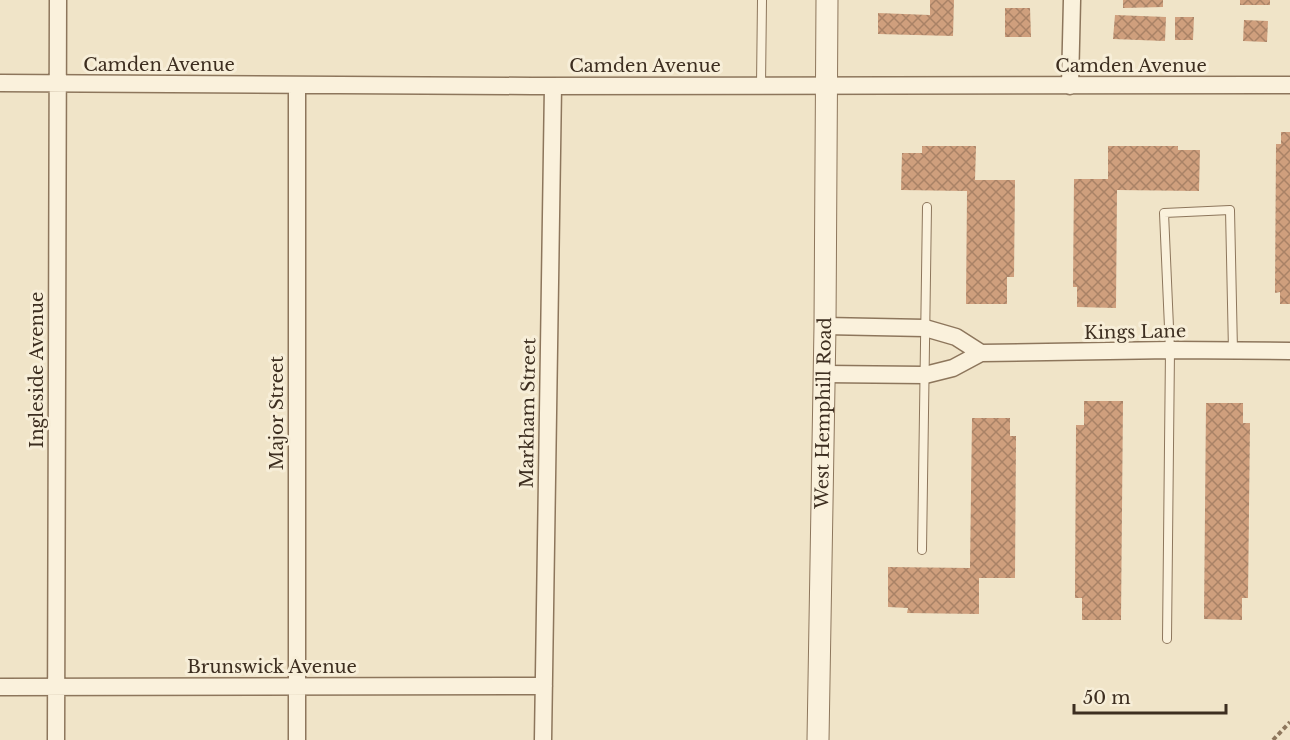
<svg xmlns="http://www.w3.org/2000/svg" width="1290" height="740" viewBox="0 0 1290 740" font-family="'Libre Baskerville',serif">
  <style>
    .building { fill: url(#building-cross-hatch) }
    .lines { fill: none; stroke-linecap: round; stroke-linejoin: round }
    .service-casing { stroke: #8d765c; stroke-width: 10 }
    .minor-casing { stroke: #8d765c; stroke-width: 19 }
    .tertiary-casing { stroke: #8d765c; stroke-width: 23 }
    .path { stroke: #8d765c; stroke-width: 4; stroke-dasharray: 4.5 3; stroke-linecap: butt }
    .service { stroke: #faf1dc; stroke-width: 8 }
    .minor { stroke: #faf1dc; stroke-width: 16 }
    .tertiary { stroke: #faf1dc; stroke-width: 21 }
    .labels { text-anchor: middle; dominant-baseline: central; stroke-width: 6; stroke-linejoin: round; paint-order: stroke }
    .street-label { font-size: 18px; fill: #3d2e20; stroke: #f7eed8 }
  </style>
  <defs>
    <pattern id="building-cross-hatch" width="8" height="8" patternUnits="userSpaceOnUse" patternTransform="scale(1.5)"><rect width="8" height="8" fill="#cf9f7d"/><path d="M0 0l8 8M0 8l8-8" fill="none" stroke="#a98266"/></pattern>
  </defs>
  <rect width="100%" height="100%" fill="#f0e4c8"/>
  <!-- building -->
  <path class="building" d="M930,0H954L953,36L878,34V13L930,15Z
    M1123,0H1163V7L1123,8Z
    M1240,0H1270V5H1240Z
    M1005,8H1030L1031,37H1005Z
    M1115,15L1166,17L1165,41L1113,39Z
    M1175,17H1194L1193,40H1175Z
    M1244,20L1268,21L1267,42L1243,41Z
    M1281,132H1290V304H1280V292L1275,293L1276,144H1281Z
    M922,146H976L975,180H1015L1014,277H1007V304H966L967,191L901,190L902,153H922Z
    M1108,146H1178V150H1200L1199,191L1117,190L1116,308L1077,307V287H1073L1074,179H1108Z
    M1084,401H1123L1121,620H1082V598H1075L1076,425H1084Z
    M1206,403H1243V423H1250L1248,598H1242V620L1204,619Z
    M972,418H1010V436H1016L1015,578H979V614L907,613L908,608L888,607V567L970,568Z"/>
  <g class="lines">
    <!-- service casing -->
    <g class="service-casing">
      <path id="service" d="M761,85L762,0
        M922,550L927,207
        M1167,639L1170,350L1164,213L1230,210L1233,351"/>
    </g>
    <!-- minor casing -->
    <g class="minor-casing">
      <path id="minor" d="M0,83L532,86L1290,85
        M1070,86L1072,0
        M825,326L925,328L956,337L981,353
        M824,374L925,375L953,368L981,353L1170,350L1290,351
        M0,687L544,686
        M56,740L58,0
        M297,740V85
        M543,740L553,86"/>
    </g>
    <!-- tertiary casing -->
    <g class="tertiary-casing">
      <g id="tertiary">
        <path id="s1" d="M818,740L825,326L827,0"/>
      </g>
    </g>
    <!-- path -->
    <path class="path" d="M1273,740L1290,722"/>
    <!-- service -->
    <use href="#service" class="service"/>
    <!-- minor -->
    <use href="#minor" class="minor"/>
    <!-- tertiary -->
    <use href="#tertiary" class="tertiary"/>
  </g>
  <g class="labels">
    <!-- street labels -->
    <g class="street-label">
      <text x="159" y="65">Camden Avenue</text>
      <text x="645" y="66">Camden Avenue</text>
      <text x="1131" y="66">Camden Avenue</text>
      <text transform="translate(1135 332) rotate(-1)">Kings Lane</text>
      <text transform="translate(37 370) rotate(-90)">Ingleside Avenue</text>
      <text transform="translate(277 413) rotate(-90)">Major Street</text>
      <text transform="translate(528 413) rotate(-89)">Markham Street</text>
      <text stroke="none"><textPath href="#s1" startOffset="327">West Hemphill Road</textPath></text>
      <text x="272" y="667">Brunswick Avenue</text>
    </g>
  </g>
  <!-- scale -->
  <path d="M1074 704v9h152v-9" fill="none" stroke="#3d2e20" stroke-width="3"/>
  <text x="1083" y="704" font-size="18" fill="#3d2e20" stroke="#f7eed8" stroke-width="4.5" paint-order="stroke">50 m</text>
</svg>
